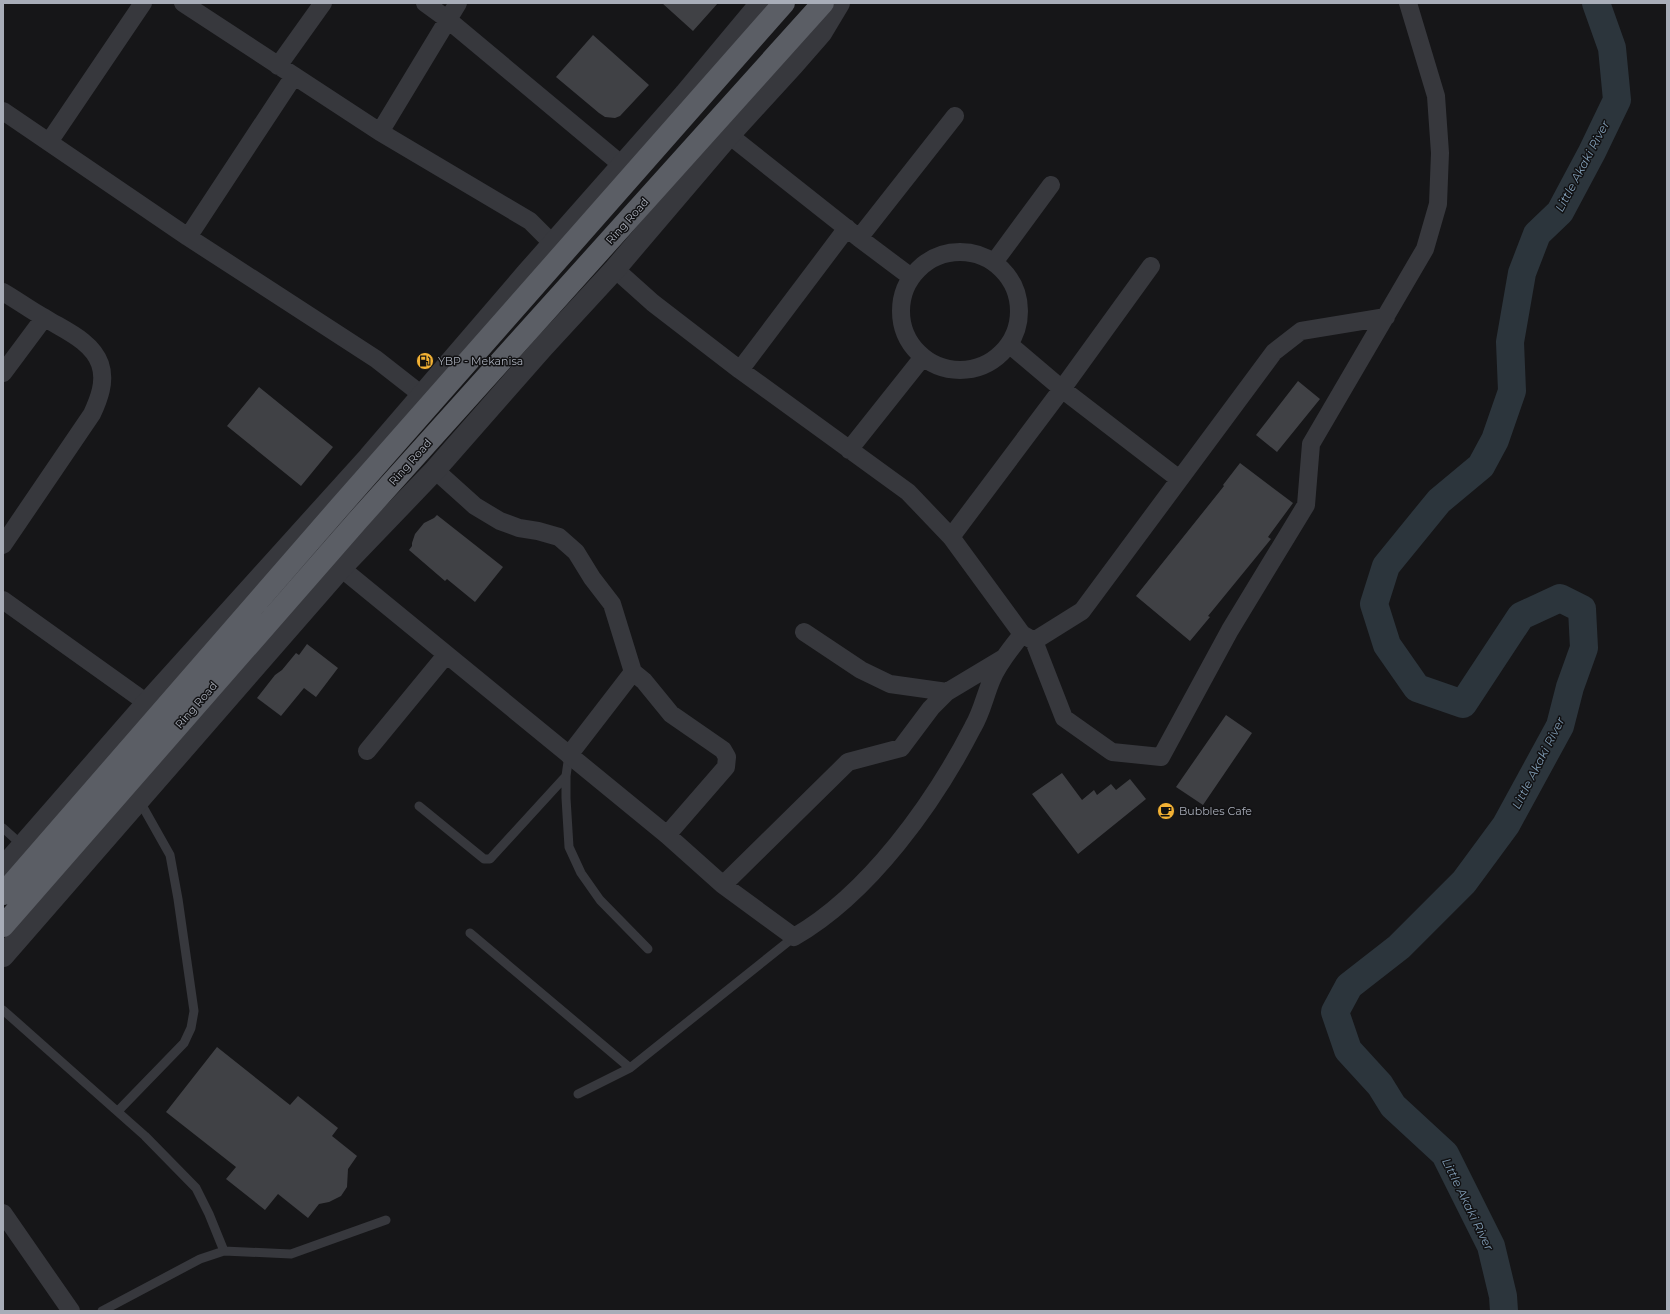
<svg xmlns="http://www.w3.org/2000/svg" width="1670" height="1314" viewBox="0 0 1670 1314" font-family="Montserrat,sans-serif">
  <style>
    .lines { fill: none; stroke-linecap: round; stroke-linejoin: round }
    .river { stroke: #2c353c; stroke-width: 28 }
    .building { fill: #404145 }
    .service { stroke: #37383d; stroke-width: 9 }
    .minor { stroke: #37383d; stroke-width: 18 }
    .tertiary { stroke: #37383d; stroke-width: 22 }
    .trunk { stroke: #5b5e65; stroke-width: 22 }
    .labels { text-anchor: middle; dominant-baseline: central; stroke-width: 3; stroke-linejoin: round; paint-order: stroke }
    .street-label { font-size: 11px; fill: #a8adb8; stroke: #111113 }
    .poi-label { font-size: 11px; fill: #a8adb8; stroke: #111113; text-anchor: start }
    .water-label { font-size: 12px; font-style: italic; fill: #7f9bb3; stroke: #111113 }
  </style>
  <rect width="100%" height="100%" fill="#161618"/>
  <g class="lines">
    <!-- river -->
    <path class="river" d="M1504,1311L1503,1296L1491,1246L1445,1154L1393,1106L1380,1085L1348,1050L1335,1012L1349,986L1399,947L1464,882L1506,825L1560,726L1570,687L1584,648L1582,609L1560,598L1521,616L1463,704L1417,688L1387,645L1374,604L1386,566L1439,501L1481,466L1495,440L1512,391L1510,342L1522,273L1537,234L1560,212L1592,152L1617,100L1612,48L1596,3"/>
  </g>
  <!-- building -->
  <path class="building" d="M662,3H718L693,31Z
    M593,35L649,85L620,116L615,118L605,117L599,113L556,77Z
    M1298,381L1320,399L1277,452L1256,435Z
    M259,387L333,447L301,486L227,426Z
    M1240,463L1293,503L1268,537L1271,539L1208,616L1210,617L1190,641L1136,596L1224,486L1223,485Z
    M437,515L503,567L475,602L447,579L445,581L409,550L412,546V543L415,534L424,523L434,518Z
    M307,644L338,668L316,697L304,688L281,716L257,698L275,675L282,670L296,653L299,655Z
    M1226,715L1252,733L1203,805L1176,787Z
    M1062,773L1082,800L1094,790L1097,795L1111,784L1116,790L1130,779L1146,799L1078,854L1032,794Z
    M217,1047L290,1105L298,1096L338,1128L332,1136L357,1156L348,1169L347,1187L341,1196L329,1202L319,1204L308,1218L278,1194L265,1210L226,1179L236,1167L166,1112Z"/>
  <g class="lines">
    <!-- service -->
    <path class="service" d="M569,755L566,776V798L569,847L581,873L600,900L648,949
      M419,806L484,859H490L566,776
      M3,828L23,846
      M470,933L630,1068
      M3,1010L145,1136L196,1188L209,1214L224,1251
      M578,1094L630,1068L794,937
      M118,1111L184,1043L191,1028L194,1011L178,899L170,855L139,800
      M102,1311L200,1259L224,1251L291,1254L386,1220"/>
    <!-- minor -->
    <path class="minor" d="M183,3L380,132L530,221L553,244
      M425,3L447,19L622,165
      M278,66L323,3
      M3,111L188,237L376,359L422,395
      M380,132L458,3
      M729,135L859,238L911,277
      M49,142L143,3
      M188,237L294,76
      M859,238L955,116
      M901 311a59 59 0 1 1 118 0a59 59 0 1 1-118 0Z
      M995,261L1051,185
      M615,269L653,303L740,370L908,492L951,537L1022,634L1034,641L1082,611L1274,352L1301,331L1386,317
      M3,292C17,300 30,310 45,318C64,330 92,341 100,364C106,381 99,399 92,414L3,545
      M1010,345L1062,389L1179,479
      M740,370L847,228
      M3,373L44,318
      M849,450L923,357
      M435,470L475,506L500,521L519,528L538,531L559,537L576,552L592,578L612,604L633,672L644,681L671,714L723,750L727,757L726,767L667,835
      M951,537L1062,389L1151,266
      M341,568L667,835L723,885L794,937C869,894 934,803 973,727C982,712 985,695 992,679C999,662 1011,649 1022,634
      M3,600L147,703
      M804,632L861,670L890,684L947,692
      M1034,641L1064,718L1112,752L1161,757L1230,630L1306,505L1311,444L1425,249L1438,204L1440,153L1436,96L1408,3
      M367,751L446,655
      M569,755L633,672
      M723,885L848,762L901,748L931,708L947,692L1002,659
      M3,1213L71,1311"/>
    <!-- tertiary -->
    <path class="tertiary" d="M3,868L147,703L369,457L527,273L685,94L761,3
      M3,956L341,568L435,470L544,346L615,269L729,135L793,65L821,33L839,3"/>
    <!-- trunk -->
    <path class="trunk" d="M3,894L338,509L784,3
      M3,926L358,520L823,3"/>
  </g>
  <!-- icons -->
  <defs>
    <g id="fuel-disc" transform="scale(0.9)"><circle r="9.5" fill="#f2b134" stroke="#111113"/><path d="M-5.5-6h7V0h2V4h1.3V-2.5L3-4.5l.8-.8L6-3V5H2.5V1h-1V6h-7ZM-4.2-4.7v3.2H.2V-4.7Z" fill="#111"/></g>
    <g id="cafe-disc" transform="scale(0.9)"><circle r="9.5" fill="#f2b134" stroke="#111113"/><path d="M-5.5-4.5H6V0H3Q3 3.5 0 3.5H-2.5Q-5.5 3.5-5.5 0ZM3-3.2v2h1.7v-2ZM-6 4.5H4V6H-6Z" fill="#111"/></g>
  </defs>
  <g fill-rule="evenodd">
    <use href="#fuel-disc" x="425" y="361"/>
    <use href="#cafe-disc" x="1166" y="811"/>
  </g>
  <g class="labels">
    <!-- street labels -->
    <g class="street-label">
      <text transform="translate(627 221) rotate(-48)">Ring Road</text>
      <text transform="translate(410 462) rotate(-48)">Ring Road</text>
      <text transform="translate(196 705) rotate(-49)">Ring Road</text>
    </g>
    <!-- poi labels -->
    <g class="poi-label">
      <text x="438" y="361">YBP - Mekanisa</text>
      <text x="1179" y="811">Bubbles Cafe</text>
    </g>
    <!-- water labels -->
    <g class="water-label">
      <text transform="translate(1582 166) rotate(-62)">Little Akaki River</text>
      <text transform="translate(1538 763) rotate(-63)">Little Akaki River</text>
      <text transform="translate(1468 1204) rotate(64)">Little Akaki River</text>
    </g>
  </g>
  <!-- border -->
  <rect width="1670" height="1314" fill="none" stroke="#a8adb8" stroke-width="8"/>
</svg>
